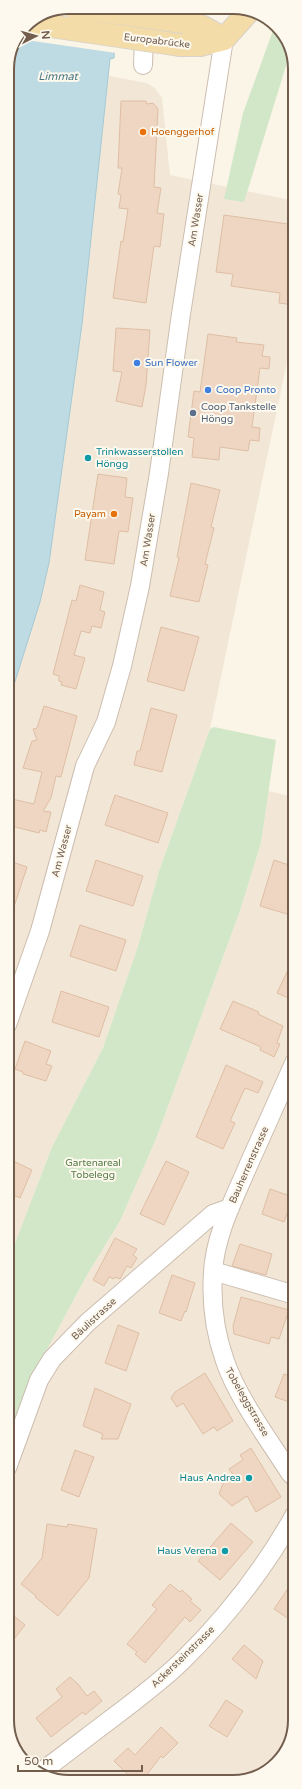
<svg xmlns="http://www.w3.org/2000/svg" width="302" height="1789" viewBox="0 0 302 1789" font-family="'Varela Round',sans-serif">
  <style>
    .residential { fill: #f2e7d7 }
    .green { fill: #d2e7c8 }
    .water { fill: #bedbe3; stroke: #a5c9d3 }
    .pier { fill: #fbf5e8 }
    .building { fill: #eed6c2; stroke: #dfbea4 }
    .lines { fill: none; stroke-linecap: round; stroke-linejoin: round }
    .minor-casing { stroke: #ccbdaf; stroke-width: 20 }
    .major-casing { stroke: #d8d2cd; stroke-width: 24 }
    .minor { stroke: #fff; stroke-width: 18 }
    .major { stroke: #f3dca7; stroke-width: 22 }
    .major-bridge-casing { stroke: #d8d2cd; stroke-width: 24; stroke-linecap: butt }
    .major-bridge { stroke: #f3dca7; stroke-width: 22 }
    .food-dot { fill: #e8710a; stroke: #fdf9ee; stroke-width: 1.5 }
    .shop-dot { fill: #3f7fe0; stroke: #fdf9ee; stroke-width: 1.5 }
    .service-dot { fill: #5c6f8a; stroke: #fdf9ee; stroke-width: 1.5 }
    .culture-dot { fill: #0f9aa8; stroke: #fdf9ee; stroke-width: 1.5 }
    .labels { text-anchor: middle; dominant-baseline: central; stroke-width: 4; stroke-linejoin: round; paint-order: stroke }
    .street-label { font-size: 10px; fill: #735e4e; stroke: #fdf9ee }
    .food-label { font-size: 10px; fill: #c56008; stroke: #fdf9ee; text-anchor: start }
    .shop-label { font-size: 10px; fill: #366cbe; stroke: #fdf9ee; text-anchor: start }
    .service-label { font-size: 10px; fill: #4e5e75; stroke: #fdf9ee; text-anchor: start }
    .culture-label { font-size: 10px; fill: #0d838f; stroke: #fdf9ee; text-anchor: end }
    .park-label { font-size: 10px; fill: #567d4a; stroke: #fdf9ee }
    .water-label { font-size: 11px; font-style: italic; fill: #4a7684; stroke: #fdf9ee }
    .rim { fill: none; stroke: #735e4e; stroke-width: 2 }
  </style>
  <rect width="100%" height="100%" fill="#fbf5e8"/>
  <!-- residential -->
  <path class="residential" d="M109,76L147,83L155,88L162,98L170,175L295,201V324L210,729L159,871L138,946L103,1048L52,1147L7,1264V707L40,602L49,563Z
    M268,791L295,797V1724L277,1764L237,1782L53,1780L22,1761L7,1724V1449L44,1355L87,1275L120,1221L156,1139L240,911L261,843Z"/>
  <!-- green -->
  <path class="green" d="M275,25L280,28L290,53L244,202L224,199L243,113Z
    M214,727L276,740L261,843L240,911L156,1139L120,1221L87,1275L44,1355L7,1449V1264L52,1147L103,1048L138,946L159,871L210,729Z"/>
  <!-- water -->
  <path class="water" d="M116,8L114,58L110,59L82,324L49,563L40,602L7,707V65L25,25Z"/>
  <!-- pier -->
  <path class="pier" d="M69,7L118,8L116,53L19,39L25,25Z"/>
  <!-- building -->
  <path class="building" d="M121,101H146L147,104L153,103L158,109L154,187L161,188L157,213L164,214L160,247L154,246L146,303L113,298L121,241L123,242L128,209L119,208L121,195L118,194L122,168H118Z
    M224,215L295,225V291L293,305L279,303L280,293L231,286L233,274L216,272Z
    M116,328L150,330L146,385L142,407L116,401L122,372L113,371Z
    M208,334L237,338L236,342L264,345L262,356L270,357L269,369L260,368L252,427L260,428L259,441L250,440L248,451L220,447L219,460L192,457L194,438L188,437L194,391L200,392Z
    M98,474L127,478L125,497L133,498L128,532L119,531L114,564L85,560Z
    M191,483L220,490L211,527L214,528L205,564L208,565L199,602L170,596L179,558L177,557Z
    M80,585L104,592L100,610L105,612L101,628L92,626L90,633L81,631L74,655L85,658L76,689L61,685L62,682L59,681V676L53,674L72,600L76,601Z
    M161,627L199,637L184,691L147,681Z
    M44,706L77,716L61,777L56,776L51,798L43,811L51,812L46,832L40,830L39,833L7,825V821L12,799L34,804L42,772L23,768L32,741L37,740L33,729L37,728Z
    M151,708L177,715L162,772L134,765L137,751H140Z
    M115,795L168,813L158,843L105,825Z
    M7,860L27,867L10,919L7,918Z
    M96,860L143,876L133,906L86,891Z
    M274,860L295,867V889L287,914L260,906Z
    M80,925L126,940L116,971L70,956Z
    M295,955V1001L277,993Z
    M61,991L109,1007L99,1037L52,1022Z
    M233,1001L259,1012L258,1014L283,1026L277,1043L280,1044L274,1057L260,1050L261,1047L220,1029Z
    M25,1041L51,1051L46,1064L52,1066L46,1081L23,1074V1072L15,1069Z
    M226,1065L263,1082L258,1093L245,1088L230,1121L235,1123L223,1149L196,1137Z
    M7,1158L32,1170L20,1198L7,1192Z
    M166,1161L189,1172L164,1225L140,1214Z
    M270,1189L293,1197L284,1222L262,1214Z
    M115,1238L137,1249L133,1255L137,1258L131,1268L127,1266L120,1279L115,1277L114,1279L109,1277L104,1286L93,1280Z
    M240,1244L272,1254L266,1275L232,1266Z
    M172,1275L195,1283L186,1312L185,1311L181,1321L159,1313Z
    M241,1297L289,1310L279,1339L271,1337L269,1344L234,1334L233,1326Z
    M118,1325L139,1333L126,1371L105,1363Z
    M205,1373L233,1421L217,1431L214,1427L203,1434L183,1403L177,1407L171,1398L175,1392Z
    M284,1374L295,1378V1404L275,1397Z
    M95,1388L131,1404L118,1439H101L103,1434L83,1426Z
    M251,1448L281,1497L256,1512L247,1496L232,1506L219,1494L224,1481L234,1476L229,1469L243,1460L240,1455Z
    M75,1450L94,1457L79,1497L61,1490Z
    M231,1523L253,1542L220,1580L198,1561Z
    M47,1524L67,1527L68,1524L97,1529L89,1578L58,1616L35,1597L36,1596L21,1584L42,1558Z
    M295,1578V1623L274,1609Z
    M170,1584L180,1592L182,1590L192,1599L190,1601L201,1610L190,1622L185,1617L145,1663L135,1654L137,1652L127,1644L157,1609L152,1605Z
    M7,1610L25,1625L7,1648Z
    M244,1645L263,1661L256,1679L232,1659Z
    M70,1677L78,1684L87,1696L94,1691L102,1701L85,1715L83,1712L51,1737L36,1718L62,1697L56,1689Z
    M226,1700L243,1711L227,1737L209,1726Z
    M161,1727L178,1743L163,1758L161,1756L142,1781H134L114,1761L128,1748L135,1755Z"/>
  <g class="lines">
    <!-- minor casing -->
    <g class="minor-casing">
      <path id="minor" d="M143,65L145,8
        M7,1025L40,931L85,766L106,722L122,666L140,586L159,473L181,314L224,39
        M295,1061C279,1096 264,1131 248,1166C234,1199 215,1235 213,1272C211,1301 215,1333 225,1361C237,1397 269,1440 290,1473L295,1478
        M213,1271L295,1295
        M7,1468L39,1380L52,1359L88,1322L213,1214L230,1208
        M41,1772C64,1755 87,1737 111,1719C135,1701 159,1683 181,1662C226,1618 265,1568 295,1514"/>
    </g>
    <!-- major casing -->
    <g class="major-casing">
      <path id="major" d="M183,22L203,27L224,39
        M224,39L250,10
        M180,45H200L224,39"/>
    </g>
    <!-- minor -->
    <use href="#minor" class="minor"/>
    <!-- major -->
    <use href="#major" class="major"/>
    <!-- major-bridge casing -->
    <g class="major-bridge-casing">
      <path id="major-bridge" d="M74,7L183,22
        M30,23L180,45"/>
    </g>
    <!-- major-bridge -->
    <use href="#major-bridge" class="major-bridge"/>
  </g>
  <!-- markers -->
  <g class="food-dot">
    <circle cx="143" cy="132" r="4"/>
    <circle cx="114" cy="514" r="4"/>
  </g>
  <g class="shop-dot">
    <circle cx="137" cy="363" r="4"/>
    <circle cx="208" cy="390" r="4"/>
  </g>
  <circle class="service-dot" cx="193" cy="413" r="4"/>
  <g class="culture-dot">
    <circle cx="88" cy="458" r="4"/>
    <circle cx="249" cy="1478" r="4"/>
    <circle cx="225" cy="1551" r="4"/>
  </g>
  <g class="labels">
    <!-- street labels -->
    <g class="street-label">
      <text transform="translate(157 41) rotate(7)">Europabrücke</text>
      <text transform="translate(196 220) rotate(-81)">Am Wasser</text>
      <text transform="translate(148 540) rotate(-81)">Am Wasser</text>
      <text transform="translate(62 851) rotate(-75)">Am Wasser</text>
      <text transform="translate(249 1165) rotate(-66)">Bauherrenstrasse</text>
      <text transform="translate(94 1319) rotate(-43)">Bäulistrasse</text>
      <text transform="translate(247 1402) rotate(60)">Tobeleggstrasse</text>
      <text transform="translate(183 1657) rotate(-44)">Ackersteinstrasse</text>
    </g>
    <!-- food labels -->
    <g class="food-label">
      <text x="151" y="132">Hoenggerhof</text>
      <text x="106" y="514" text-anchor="end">Payam</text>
    </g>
    <!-- shop labels -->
    <g class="shop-label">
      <text x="145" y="363">Sun Flower</text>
      <text x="216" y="390">Coop Pronto</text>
    </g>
    <!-- service labels -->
    <g class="service-label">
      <text x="201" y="407">Coop Tankstelle<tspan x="201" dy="12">Höngg</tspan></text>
    </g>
    <!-- culture labels -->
    <g class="culture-label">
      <text x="96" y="452" text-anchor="start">Trinkwasserstollen<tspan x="96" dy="12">Höngg</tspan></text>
      <text x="241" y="1478">Haus Andrea</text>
      <text x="217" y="1551">Haus Verena</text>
    </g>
    <!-- park labels -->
    <g class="park-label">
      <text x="93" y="1163">Gartenareal<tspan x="93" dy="12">Tobelegg</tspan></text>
    </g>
    <!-- water labels -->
    <g class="water-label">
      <text x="58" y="76">Limmat</text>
    </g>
  </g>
  <!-- crop -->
  <path d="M0 0H302V1789H0ZM69 14H233A55 55 0 0 1 288 69V1720A55 55 0 0 1 233 1775H69A55 55 0 0 1 14 1720V69A55 55 0 0 1 69 14Z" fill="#fdf9ee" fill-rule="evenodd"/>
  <path class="rim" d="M69 14H233A55 55 0 0 1 288 69V1720A55 55 0 0 1 233 1775H69A55 55 0 0 1 14 1720V69A55 55 0 0 1 69 14Z"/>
  <!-- north arrow -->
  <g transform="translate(36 36) rotate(84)" stroke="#fdf9ee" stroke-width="3" paint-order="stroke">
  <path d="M0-3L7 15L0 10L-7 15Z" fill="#735e4e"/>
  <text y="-6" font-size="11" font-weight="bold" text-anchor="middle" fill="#735e4e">N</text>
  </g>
  <!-- scale -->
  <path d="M18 1765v6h124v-6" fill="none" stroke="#735e4e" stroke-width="2"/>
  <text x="24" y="1765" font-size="12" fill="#735e4e" stroke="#fdf9ee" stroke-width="3" paint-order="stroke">50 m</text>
</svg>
